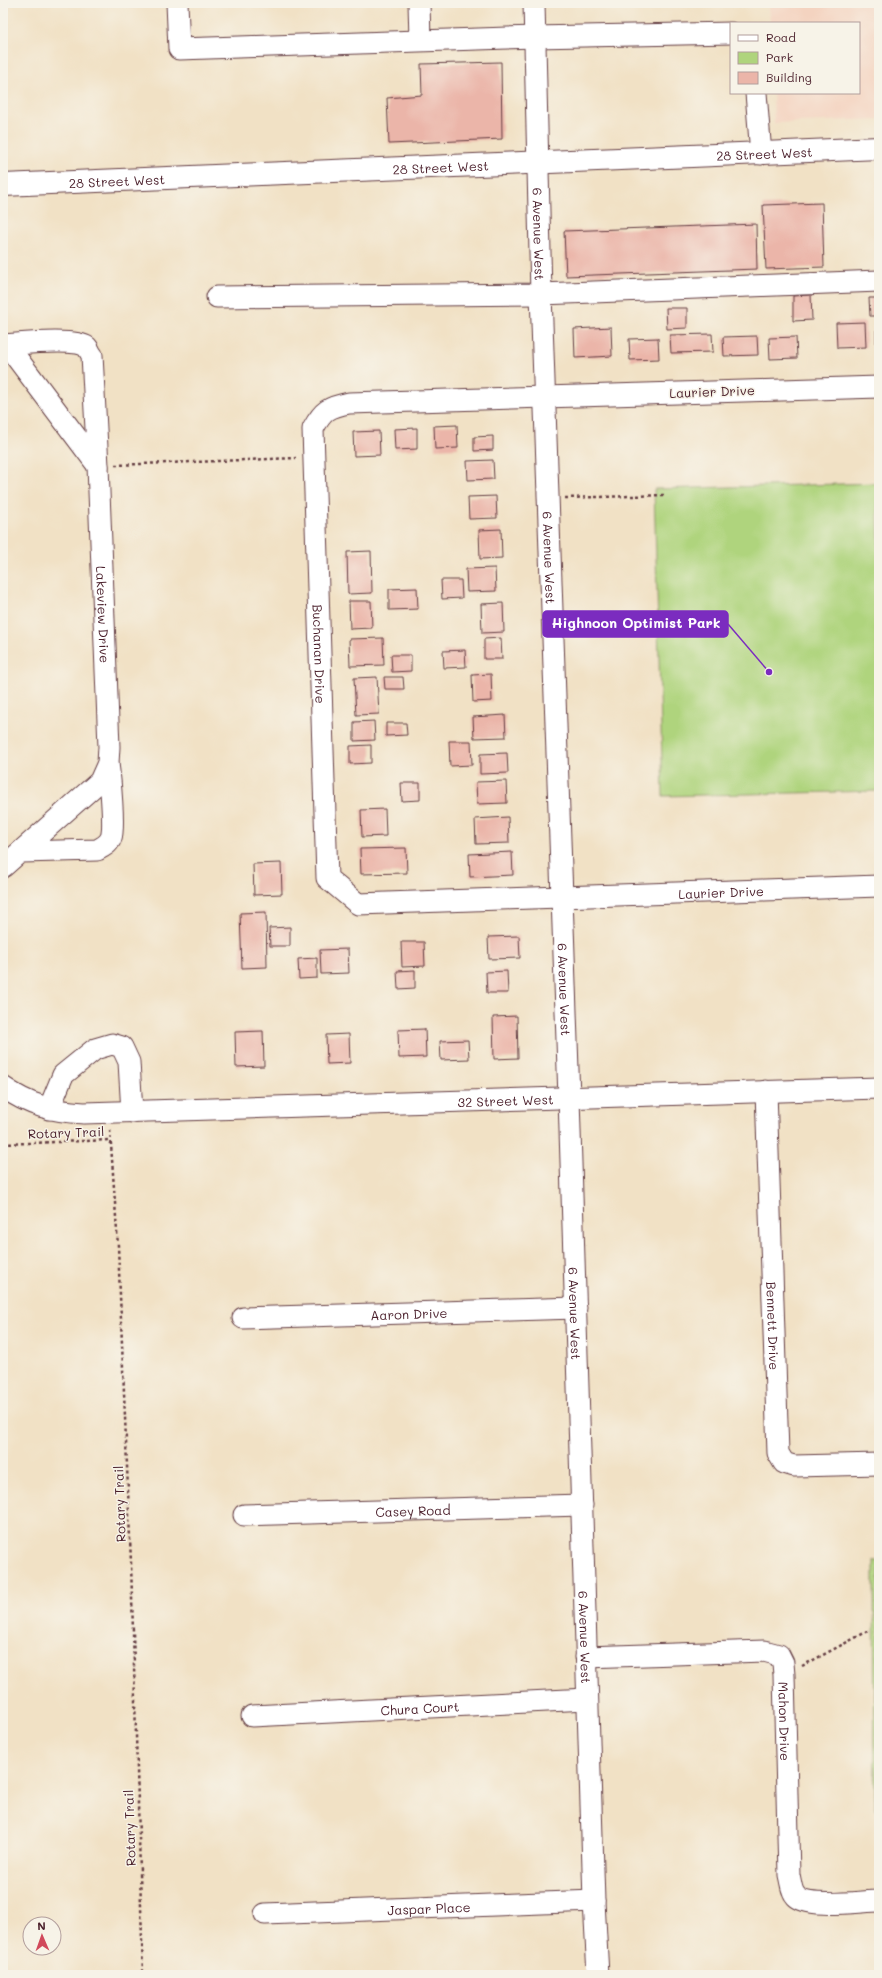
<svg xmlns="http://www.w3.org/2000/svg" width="882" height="1978" viewBox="0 0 882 1978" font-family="Mali,sans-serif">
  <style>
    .built { fill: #f4d3c0 }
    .green { fill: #afd47d; stroke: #7c7a54 }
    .building { fill: #ebb5a9 }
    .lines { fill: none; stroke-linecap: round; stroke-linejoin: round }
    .minor-casing { stroke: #633c42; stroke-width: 23 }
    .major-casing { stroke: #633c42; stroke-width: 24 }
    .path { stroke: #633c42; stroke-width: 2.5; stroke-dasharray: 3 3; stroke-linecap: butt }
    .minor { stroke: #fff; stroke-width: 21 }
    .major { stroke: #fff; stroke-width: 22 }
    .labels { text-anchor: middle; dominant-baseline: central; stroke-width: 3; stroke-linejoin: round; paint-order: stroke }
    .street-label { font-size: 13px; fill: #4a1f2b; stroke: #f7f3e8 }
    .leader { fill: none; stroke: #7b2cbf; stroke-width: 1.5 }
    .callout-dot { fill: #7b2cbf; stroke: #f7f3e8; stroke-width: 1.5 }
    .callout { fill: #7b2cbf; stroke: #7b2cbf; stroke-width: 1.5 }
    .callout-label { font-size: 14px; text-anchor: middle; font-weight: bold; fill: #fff }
  </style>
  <rect width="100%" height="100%" fill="#f7f3e8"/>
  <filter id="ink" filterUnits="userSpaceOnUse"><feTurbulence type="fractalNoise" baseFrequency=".025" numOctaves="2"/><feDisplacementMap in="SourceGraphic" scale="8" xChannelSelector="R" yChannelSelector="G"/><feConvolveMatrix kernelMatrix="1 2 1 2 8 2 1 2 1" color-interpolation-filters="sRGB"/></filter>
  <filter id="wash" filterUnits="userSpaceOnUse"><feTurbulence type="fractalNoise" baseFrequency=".012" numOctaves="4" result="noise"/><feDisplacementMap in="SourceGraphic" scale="16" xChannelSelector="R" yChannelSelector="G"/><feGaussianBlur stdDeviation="0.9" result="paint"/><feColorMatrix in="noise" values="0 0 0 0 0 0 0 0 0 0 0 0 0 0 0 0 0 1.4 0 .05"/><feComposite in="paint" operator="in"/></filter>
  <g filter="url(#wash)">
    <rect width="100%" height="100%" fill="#f1e1c5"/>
    <!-- built -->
    <path class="built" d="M769,3H879V119L774,123L773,93H859V23H770Z"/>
    <!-- green -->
    <path class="green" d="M877,483L879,553V791L663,796L654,489Z
      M874,1561H879V1810H875Z"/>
    <g id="blocks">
      <!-- building -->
      <path class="building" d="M501,62L502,139L389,144L387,98L422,95L421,64Z
        M822,203L824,267L766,269L763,205Z
        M756,224L757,269L566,276L564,231Z
        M811,295L812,320L793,321V296Z
        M869,298H879V316H870Z
        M666,308H687V328L667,329Z
        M865,322L866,347L837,348L836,323Z
        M611,327L612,356L575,358L574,329Z
        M876,330H879V351H876Z
        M712,334L713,352L671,353L670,335Z
        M757,336L758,355L724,356L723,337Z
        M796,337L797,358L770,359L769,338Z
        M658,338L659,359L630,360L629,339Z
        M457,425L458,448L435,449L434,426Z
        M417,428V449L395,450L394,429Z
        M379,431L380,455L354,456L353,432Z
        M493,436V450L474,451V437Z
        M493,460L494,479L468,480L467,461Z
        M496,496L497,518L469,519L468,497Z
        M501,529L502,558L480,559L479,530Z
        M371,551L372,593L348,594L347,552Z
        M495,568L496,591L467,592L466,569Z
        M441,580H461L462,598L442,599Z
        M417,588L418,609L389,610V589Z
        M349,601H371L372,628L350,629Z
        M503,603L504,632L482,633L481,604Z
        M383,638L384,665L350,666L349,639Z
        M501,638L502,659H484V639Z
        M465,650L466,667L444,668L443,651Z
        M391,655H411V671L392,672Z
        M491,674L492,701L473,702L472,675Z
        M377,677L379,714L356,715L354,678Z
        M384,677H403L404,689H385Z
        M505,715L506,737L474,738L473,717Z
        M374,721L375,740L354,741V722Z
        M386,723H406L407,735L386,736Z
        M449,741H471L472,765L450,766Z
        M371,745V763L350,764V746Z
        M507,753L508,773L480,774V754Z
        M506,781L507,803L477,804L476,782Z
        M401,783H420V800L402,801Z
        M385,809L386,836L362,837L361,810Z
        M508,817L509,843L476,844L475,819Z
        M406,848L407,873L361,874L360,849Z
        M512,852L513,875L470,877L469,854Z
        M281,863L282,894L254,895L253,864Z
        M266,912L267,967L242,968L240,913Z
        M290,927V946H270L269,928Z
        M519,936L520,958L489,959L488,937Z
        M401,942H424L425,966L402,967Z
        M348,949L349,973L321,974L320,950Z
        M317,958V978L299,979L298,959Z
        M415,970V988L398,989L397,971Z
        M507,971L508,993H487L486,972Z
        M517,1016L518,1058L494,1059L493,1017Z
        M425,1029L426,1057L399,1058L398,1030Z
        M263,1031L264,1066L236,1067L235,1032Z
        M349,1034L350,1063L327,1064L326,1035Z
        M468,1040L469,1059L441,1060L440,1041Z"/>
    </g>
  </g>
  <g filter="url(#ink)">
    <use href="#blocks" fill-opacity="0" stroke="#633c42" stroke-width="1"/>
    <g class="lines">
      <!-- minor casing -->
      <g class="minor-casing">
        <g id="minor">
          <path d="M177,3L179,49L535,37L731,33"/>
          <path d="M419,3L420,40"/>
          <path id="s1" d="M534,3L541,294L569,1098L594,1901L598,1975"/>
          <path d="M756,93L761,154"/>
          <path d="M217,297L541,294L879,281"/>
          <path id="s2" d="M3,345C20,344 75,338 87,347C89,349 90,353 92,355L98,466L109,747L108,763L100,781L3,867"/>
          <path d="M7,345L98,466"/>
          <path id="s3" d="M879,387L349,403C329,407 323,410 313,429L327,878L358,904L879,886"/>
          <path d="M22,852L97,850C103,847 108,845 111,838C115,827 110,777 108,764"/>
          <path id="s4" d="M3,1087C30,1106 52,1111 84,1113L879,1088"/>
          <path id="s5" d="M766,1091L778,1453L784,1463L794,1466L879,1464"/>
          <path d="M49,1109L63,1075L95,1049L112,1044L122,1047L129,1062L132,1112"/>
          <path id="s6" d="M243,1318L576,1308"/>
          <path id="s7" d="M244,1515L582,1505"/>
          <path id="s8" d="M586,1657L764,1651L779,1655L783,1663L784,1675L789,1875C791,1882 791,1891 796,1896C807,1909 862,1901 879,1901"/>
          <path id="s9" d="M252,1716L587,1699"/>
          <path id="s10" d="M265,1914L594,1901"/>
        </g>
      </g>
      <!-- major casing -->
      <g class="major-casing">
        <g id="major">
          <path id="s11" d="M3,185L879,148"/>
        </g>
      </g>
      <!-- path -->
      <path class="path" d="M115,465L296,458
        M565,498L665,495
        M110,1130L118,1246L131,1563L143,1975
        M3,1144L111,1140
        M802,1666L870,1630"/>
      <!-- minor -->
      <use href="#minor" class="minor"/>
      <!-- major -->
      <use href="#major" class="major"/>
    </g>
  </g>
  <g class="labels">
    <!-- street labels -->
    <g class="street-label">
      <text stroke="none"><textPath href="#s11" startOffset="762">28 Street West</textPath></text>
      <text stroke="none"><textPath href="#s11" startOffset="438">28 Street West</textPath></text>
      <text stroke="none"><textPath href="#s11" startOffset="114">28 Street West</textPath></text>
      <text stroke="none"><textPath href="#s1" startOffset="231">6 Avenue West</textPath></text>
      <text transform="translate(712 391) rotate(-2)">Laurier Drive</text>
      <text stroke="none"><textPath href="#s1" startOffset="555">6 Avenue West</textPath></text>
      <text stroke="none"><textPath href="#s2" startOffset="354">Lakeview Drive</textPath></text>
      <text stroke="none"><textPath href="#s3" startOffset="802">Buchanan Drive</textPath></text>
      <text stroke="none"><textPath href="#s3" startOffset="1430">Laurier Drive</textPath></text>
      <text stroke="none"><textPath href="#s1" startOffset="987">6 Avenue West</textPath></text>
      <text stroke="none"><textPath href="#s4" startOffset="508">32 Street West</textPath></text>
      <text transform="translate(66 1132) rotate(-2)">Rotary Trail</text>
      <text stroke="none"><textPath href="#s6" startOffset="166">Aaron Drive</textPath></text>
      <text stroke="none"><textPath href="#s1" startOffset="1311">6 Avenue West</textPath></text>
      <text stroke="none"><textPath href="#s5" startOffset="235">Bennett Drive</textPath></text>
      <text transform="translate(119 1504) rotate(-92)">Rotary Trail</text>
      <text stroke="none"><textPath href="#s7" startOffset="169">Casey Road</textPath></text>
      <text stroke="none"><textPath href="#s1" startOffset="1635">6 Avenue West</textPath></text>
      <text stroke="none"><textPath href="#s9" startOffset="168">Chura Court</textPath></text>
      <text stroke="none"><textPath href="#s8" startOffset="261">Mahon Drive</textPath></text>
      <text transform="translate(129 1828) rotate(-92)">Rotary Trail</text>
      <text stroke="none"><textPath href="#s10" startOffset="164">Jaspar Place</textPath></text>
    </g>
  </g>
  <!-- callouts -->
  <path class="leader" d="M769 672L728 624"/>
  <circle class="callout-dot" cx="769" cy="672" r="4"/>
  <rect class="callout" x="543" y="611" width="185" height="26" rx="4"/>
  <g class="callout-label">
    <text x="636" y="628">Highnoon Optimist Park</text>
  </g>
  <!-- margin -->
  <rect width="882" height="1978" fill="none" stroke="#f7f3e8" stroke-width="16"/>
  <!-- legend -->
  <rect x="730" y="22" width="130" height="72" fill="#f7f3e8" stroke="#b29e9c"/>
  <rect x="738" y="35" width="20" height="6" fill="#ffffff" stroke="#b29e9c"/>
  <text x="766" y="42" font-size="12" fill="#4a1f2b">Road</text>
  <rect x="738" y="52" width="20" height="12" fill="#afd47d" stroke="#b29e9c"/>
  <text x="766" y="62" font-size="12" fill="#4a1f2b">Park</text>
  <rect x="738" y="72" width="20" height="12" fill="#ebb5a9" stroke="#b29e9c"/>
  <text x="766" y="82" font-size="12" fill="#4a1f2b">Building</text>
  <!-- north arrow -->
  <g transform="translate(42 1936) rotate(358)"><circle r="19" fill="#f7f3e8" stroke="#b29e9c"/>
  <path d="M0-3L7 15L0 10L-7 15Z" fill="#d1495b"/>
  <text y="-6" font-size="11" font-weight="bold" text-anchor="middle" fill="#4a1f2b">N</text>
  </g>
</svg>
